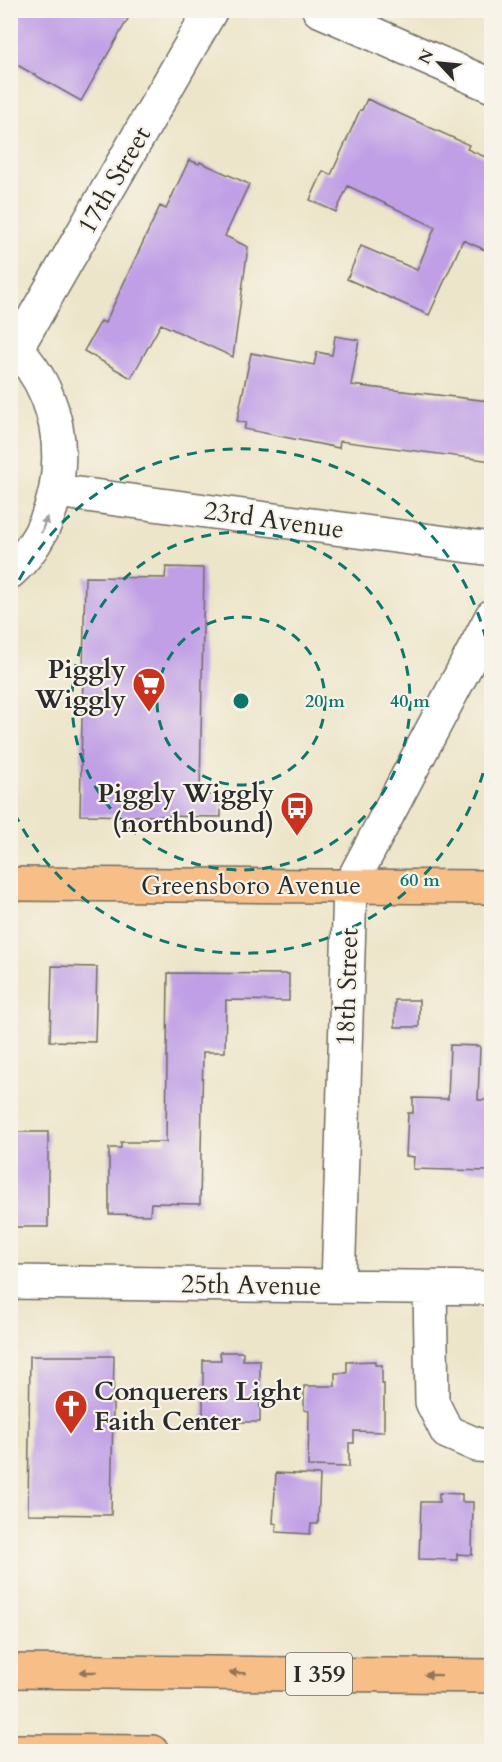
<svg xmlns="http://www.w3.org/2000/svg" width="502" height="1762" viewBox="0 0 502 1762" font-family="Cardo,serif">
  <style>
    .building { fill: #c09fe6 }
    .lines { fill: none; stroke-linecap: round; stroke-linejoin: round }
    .minor-casing { stroke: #6f6c62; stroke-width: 36 }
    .major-casing { stroke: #6f6c62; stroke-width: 36 }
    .highway-casing { stroke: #6f6c62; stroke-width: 36 }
    .minor { stroke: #fff; stroke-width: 33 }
    .major { stroke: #f7be88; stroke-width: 33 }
    .highway { stroke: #f7be88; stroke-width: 33 }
    .oneway { fill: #a0a0a0 }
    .oneway2 { fill: #91745a }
    .ring { fill: none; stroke: #0f766e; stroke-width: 3; stroke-dasharray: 10 8 }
    .labels { text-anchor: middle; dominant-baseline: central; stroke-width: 4.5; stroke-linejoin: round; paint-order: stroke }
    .shield { fill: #f7f3e8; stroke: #686764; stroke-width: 1.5 }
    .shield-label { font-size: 24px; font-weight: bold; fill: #2b2b2b }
    .street-label { font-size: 26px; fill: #2b2b2b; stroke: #f7f3e8 }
    .poi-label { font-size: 26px; font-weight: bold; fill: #2b2b2b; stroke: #f7f3e8; text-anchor: end }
    .centre { fill: #0f766e; stroke: #f7f3e8; stroke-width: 3 }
    .ring-label { font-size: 18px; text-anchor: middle; font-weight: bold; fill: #0f766e; stroke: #f7f3e8; stroke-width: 4.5; stroke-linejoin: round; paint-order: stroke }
  </style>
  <rect width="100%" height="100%" fill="#f7f3e8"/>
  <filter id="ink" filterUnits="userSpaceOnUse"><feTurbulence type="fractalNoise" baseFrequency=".0167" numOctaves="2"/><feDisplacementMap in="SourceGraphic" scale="12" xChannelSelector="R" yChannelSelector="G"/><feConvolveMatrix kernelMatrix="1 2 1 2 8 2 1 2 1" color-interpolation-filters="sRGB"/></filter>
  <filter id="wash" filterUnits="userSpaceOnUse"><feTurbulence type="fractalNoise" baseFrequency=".008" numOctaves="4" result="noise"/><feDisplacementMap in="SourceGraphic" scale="24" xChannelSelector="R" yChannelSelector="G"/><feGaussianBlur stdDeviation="1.35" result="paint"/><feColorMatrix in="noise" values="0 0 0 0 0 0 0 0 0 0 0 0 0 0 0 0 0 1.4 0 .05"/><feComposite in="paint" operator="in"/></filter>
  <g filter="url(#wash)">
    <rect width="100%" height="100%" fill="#ede5c9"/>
    <g id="blocks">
      <!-- building -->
      <path class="building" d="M10,10H133L81,101L10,61Z
        M367,99L469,145L467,149L492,160V253L463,240L429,315L347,279L361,246L417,270L435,227L348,186L336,212L310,200L323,171L331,175L360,110H362Z
        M189,160L199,164L200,162L249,184L225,236L248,247L233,357L161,324L131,378L84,351L101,321L105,323L160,206L166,209Z
        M335,336L359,340L351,385L489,401V403L492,404V461L340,441L339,448L244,429L246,423L237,421L251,353L314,365L317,352L332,355Z
        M166,567L204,568L200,795H221V817L80,815L85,577L165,578Z
        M52,966L97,967L95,1042L50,1041Z
        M168,973L289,974V1001L226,1000L225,1052H203L200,1204L151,1203L150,1215L109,1214V1148H121V1142H166Z
        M395,1000H419V1027H395Z
        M450,1045L480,1046L478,1100H490L488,1171L413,1169L414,1157L406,1156L408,1113H413V1098L448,1099Z
        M10,1132H48V1227H10Z
        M220,1352H243V1360H260V1422H203V1360H221Z
        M30,1356H114L111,1515L28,1514Z
        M375,1361V1365H382V1384H384V1432L354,1431V1443H349V1467L308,1466L309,1411L304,1410V1386H335V1373H347V1362Z
        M276,1473L320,1475L318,1524H311L310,1534L276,1532L277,1524L273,1523Z
        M439,1493L462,1494V1502H473L472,1555L457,1554V1560L419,1559L421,1502H439Z"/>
    </g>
  </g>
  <g filter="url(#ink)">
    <use href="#blocks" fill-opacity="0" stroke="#6f6c62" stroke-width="1.5"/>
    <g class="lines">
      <!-- minor casing -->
      <g class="minor-casing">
        <path id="minor" d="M319,10L492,86
          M10,344C76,401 74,515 10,572
          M16,349L211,10
          M56,491L492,549
          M10,1282L492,1288
          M338,1286L350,886L492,616
          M430,1288L432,1402L447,1432L477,1445L492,1446"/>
      </g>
      <!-- major casing -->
      <g class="major-casing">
        <path id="major" d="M10,884L492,887"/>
      </g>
      <!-- highway casing -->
      <g class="highway-casing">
        <path id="highway" d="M10,1671L492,1676
          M10,1751L152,1752"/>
      </g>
      <!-- minor -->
      <use href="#minor" class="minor"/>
      <!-- major -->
      <use href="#major" class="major"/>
      <!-- highway -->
      <use href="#highway" class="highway"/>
    </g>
    <!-- one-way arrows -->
    <defs><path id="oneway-solid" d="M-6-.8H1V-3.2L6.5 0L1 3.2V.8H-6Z" transform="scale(1.5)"/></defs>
    <use class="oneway" href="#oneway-solid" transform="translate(44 525) rotate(-70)"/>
    <g class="oneway2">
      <use href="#oneway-solid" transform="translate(88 1672) rotate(-180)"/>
      <use href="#oneway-solid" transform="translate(238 1673) rotate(-179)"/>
      <use href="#oneway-solid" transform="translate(433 1675) rotate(-179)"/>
    </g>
  </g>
  <!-- distance rings -->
  <g class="ring">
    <circle cx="241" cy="701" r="84"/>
    <circle cx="241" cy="701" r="169"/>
    <path d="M491 738A253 253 0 0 1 11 806M11 596A253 253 0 0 1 491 664"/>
  </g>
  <!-- icons -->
  <defs>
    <g id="supermarket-pin" transform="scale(1.725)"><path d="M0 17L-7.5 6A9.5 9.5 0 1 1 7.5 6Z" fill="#c8321e" stroke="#f7f3e8"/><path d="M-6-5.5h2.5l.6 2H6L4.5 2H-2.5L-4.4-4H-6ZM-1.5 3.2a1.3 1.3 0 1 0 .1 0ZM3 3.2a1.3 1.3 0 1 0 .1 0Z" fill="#fff"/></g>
    <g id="bus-pin" transform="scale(1.725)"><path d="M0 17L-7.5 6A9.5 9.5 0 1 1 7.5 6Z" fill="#c8321e" stroke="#f7f3e8"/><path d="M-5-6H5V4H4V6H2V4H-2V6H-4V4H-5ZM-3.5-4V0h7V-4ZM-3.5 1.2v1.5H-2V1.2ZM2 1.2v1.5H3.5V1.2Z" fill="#fff"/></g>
    <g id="church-pin" transform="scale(1.725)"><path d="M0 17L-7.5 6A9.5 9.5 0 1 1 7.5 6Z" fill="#c8321e" stroke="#f7f3e8"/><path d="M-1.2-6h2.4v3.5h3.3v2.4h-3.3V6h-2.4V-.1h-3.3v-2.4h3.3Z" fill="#fff"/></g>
  </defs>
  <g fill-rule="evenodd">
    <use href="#supermarket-pin" x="149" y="684"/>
    <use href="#bus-pin" x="297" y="808"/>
    <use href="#church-pin" x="71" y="1406"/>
  </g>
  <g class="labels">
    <!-- shield labels -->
    <rect class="shield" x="286" y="1653" width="66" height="42" rx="4.5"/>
    <g class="shield-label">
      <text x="319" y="1674">I 359</text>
    </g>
    <!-- street labels -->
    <g class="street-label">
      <text transform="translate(114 180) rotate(-60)">17th Street</text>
      <text transform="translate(274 520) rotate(8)">23rd Avenue</text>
      <text x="251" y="885">Greensboro Avenue</text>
      <text transform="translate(347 987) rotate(-88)">18th Street</text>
      <text transform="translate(251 1285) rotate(1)">25th Avenue</text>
    </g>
    <!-- poi labels -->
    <g class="poi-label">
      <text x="126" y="669">Piggly<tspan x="126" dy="30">Wiggly</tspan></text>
      <text x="274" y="793">Piggly Wiggly<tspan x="274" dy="30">(northbound)</tspan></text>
      <text x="94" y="1391" text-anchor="start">Conquerers Light<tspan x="94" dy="30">Faith Center</tspan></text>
    </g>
  </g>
  <circle cx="241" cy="701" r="9" class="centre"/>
  <g class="ring-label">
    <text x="325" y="707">20 m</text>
    <text x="410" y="707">40 m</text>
    <text x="420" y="886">60 m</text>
  </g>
  <!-- margin -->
  <rect width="502" height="1762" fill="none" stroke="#f7f3e8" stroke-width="36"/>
  <!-- north arrow -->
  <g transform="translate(439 63) rotate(296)" stroke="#f7f3e8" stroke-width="4.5" paint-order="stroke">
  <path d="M0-4.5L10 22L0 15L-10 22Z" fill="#2b2b2b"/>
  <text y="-9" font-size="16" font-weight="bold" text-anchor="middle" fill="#2b2b2b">N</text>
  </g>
</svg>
